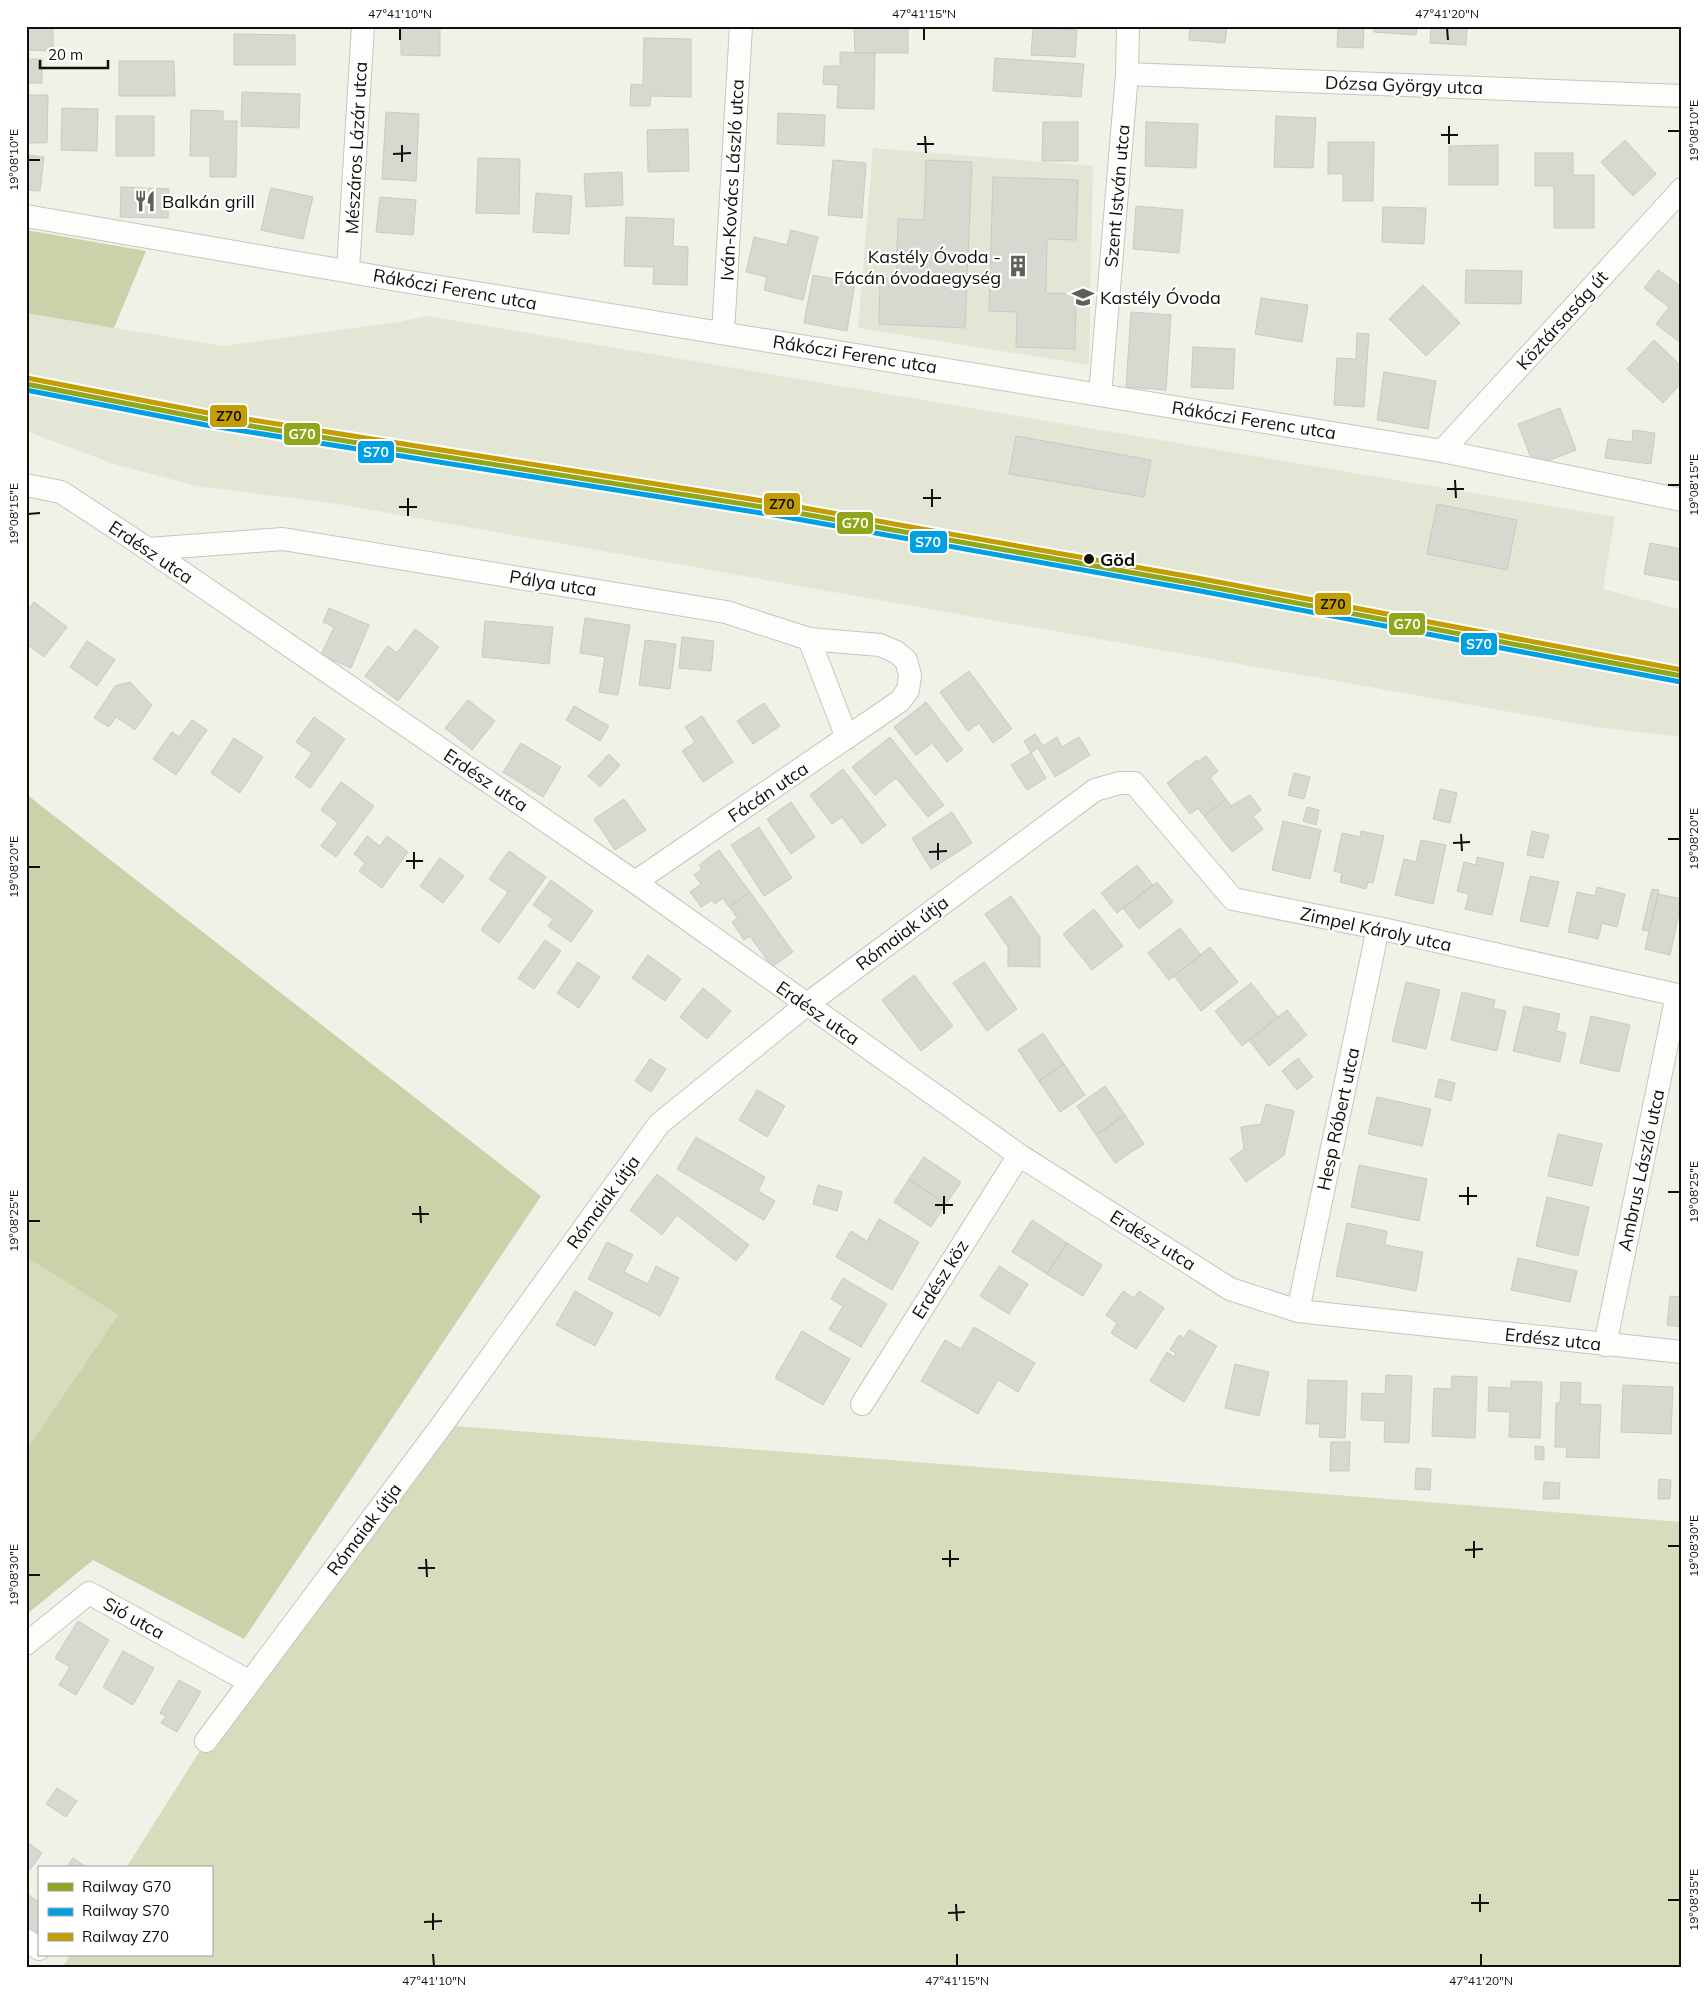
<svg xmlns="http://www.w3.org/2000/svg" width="1708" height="1994" viewBox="0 0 1708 1994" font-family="Mulish,sans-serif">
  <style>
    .built { fill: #e3e5d5 }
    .green { fill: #d8dcbc }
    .forest { fill: #cdd1aa }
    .building { fill: #d7d9d1; stroke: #c9cac3 }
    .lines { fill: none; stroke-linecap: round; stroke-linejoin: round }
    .street-casing { stroke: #c5c6bf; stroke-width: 24 }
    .street { stroke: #fdfdfc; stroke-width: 22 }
    .rail-1-casing { stroke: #fff; stroke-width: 9 }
    .rail-2-casing { stroke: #fff; stroke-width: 9 }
    .rail-3-casing { stroke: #fff; stroke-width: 9 }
    .rail-1 { stroke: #90a61b; stroke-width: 5 }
    .rail-2 { stroke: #00a0e3; stroke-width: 5 }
    .rail-3 { stroke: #c29d03; stroke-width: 5 }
    .ticks { fill: none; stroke: #0f100b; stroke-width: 2 }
    .stop-dot { fill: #0f100b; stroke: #fff; stroke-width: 2 }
    .labels { text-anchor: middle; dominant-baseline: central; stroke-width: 4.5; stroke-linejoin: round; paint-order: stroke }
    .street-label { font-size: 18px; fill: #0f100b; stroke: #fff }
    .poi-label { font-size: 18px; fill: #0f100b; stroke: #fff; text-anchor: start }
    .stop-label { font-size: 18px; font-weight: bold; fill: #0f100b; stroke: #fff; text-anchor: start }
    .line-badge { stroke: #fff; stroke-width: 2 }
    .badge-label { font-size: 14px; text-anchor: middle; font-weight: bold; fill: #fff }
    .pale-badge-label { font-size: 14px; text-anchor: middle; font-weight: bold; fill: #111 }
    .neatline { fill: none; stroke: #0f100b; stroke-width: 2 }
    .ticks-label { font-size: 12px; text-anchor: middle; fill: #0f100b }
  </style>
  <rect width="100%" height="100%" fill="#f0f2e8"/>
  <!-- built -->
  <path class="built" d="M873,148L1093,166L1089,365L858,328Z
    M26,313L223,346L399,322L427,316L1615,517L1603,589L1682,610V737L1595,727L338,504L196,486L114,464L26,431Z"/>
  <!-- green -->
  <path class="green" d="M26,1257L118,1315L26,1450Z
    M442,1425L1682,1522V1968H62L70,1955H211V1868H126L206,1741Z"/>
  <!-- forest -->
  <path class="forest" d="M26,230L146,251L114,328L26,313Z
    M26,794L541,1196L244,1639L93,1560L26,1615V1450L118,1315L26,1257Z"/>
  <!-- building -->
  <path class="building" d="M26,26H53V51L26,50Z
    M401,26H440V56L401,55Z
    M854,26H908V53H855Z
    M1190,26H1227L1225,43L1189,40Z
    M1338,26H1364L1363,48L1337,47Z
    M1374,26H1417L1416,35L1374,32Z
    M1431,26H1467L1466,45L1430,43Z
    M1033,27L1077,30L1075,57L1031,55Z
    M234,34L295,35V65H234Z
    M644,38L691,39V97L651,96L650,106H630L631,84L643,85Z
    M840,52L875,53L874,109L837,108L838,85L823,84L824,66H840Z
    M995,58L1084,64L1081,97L993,91Z
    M26,59H42V83H26Z
    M119,61H174L175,96H119Z
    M242,92L300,94L299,128L241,126Z
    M26,95H48L47,143H26Z
    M62,108L98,109L97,151L61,150Z
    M191,110L223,111V121H237L236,177H210V156H190Z
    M386,112L419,114L416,181L382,179Z
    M778,113L825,115L824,146L777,144Z
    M116,116H154V156H116Z
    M1276,116L1316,118L1313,168L1274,167Z
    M1043,122H1078V161H1042Z
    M1146,122L1198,124L1196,168L1145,166Z
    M688,129L689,171L648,172L647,130Z
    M1625,140L1656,174L1633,196L1601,162Z
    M1328,142H1374L1373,201H1343V174H1328Z
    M1498,145V185H1449V146Z
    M1535,153H1573V175H1594V228H1554V186H1535Z
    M26,155L44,157L40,191L26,190Z
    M478,158L520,159L519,214L476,213Z
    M833,160L866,163L862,218L828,215Z
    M926,160L972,162L965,328L879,324L880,278L896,279L898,219L924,220Z
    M622,172L623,205L586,207L584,174Z
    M993,177L1078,180L1076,240L1047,239L1046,293L1076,294L1075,349L1016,347L1017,312L989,311Z
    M121,187L169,189L168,218L120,217Z
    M271,188L313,197L303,239L261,230Z
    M536,193L572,196L569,234L533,232Z
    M380,197L416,200L413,235L376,232Z
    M1136,206L1183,210L1179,253L1133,249Z
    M1383,207L1426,208L1424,244L1382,242Z
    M626,217L674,219L673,246L688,247L687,285L653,284L654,267L624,266Z
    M791,230L818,237L803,300L764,290L767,277L746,272L754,237L787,245Z
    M1466,270L1522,271L1521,304L1465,303Z
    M1658,270L1682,287V336L1678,341L1656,324L1669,307L1644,288Z
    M813,275L855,283L847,331L804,323Z
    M1423,285L1460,323L1426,356L1389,319Z
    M1261,298L1308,305L1302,342L1255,334Z
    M1131,312L1171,315L1166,390L1126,387Z
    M1357,333L1369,334L1364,407L1334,405L1337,358L1356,359Z
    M1654,340L1682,367V382L1663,403L1627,369Z
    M1193,347L1235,349L1233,389L1191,387Z
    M1384,372L1436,381L1428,429L1377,420Z
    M1560,408L1576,450L1534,466L1518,424Z
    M1633,430L1655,433L1651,464L1605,458L1608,439L1632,442Z
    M1016,436L1151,460L1144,497L1009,474Z
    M1437,504L1517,520L1507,570L1427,554Z
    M1650,543L1682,549V581L1644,574Z
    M34,602L67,627L44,657L26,643V612Z
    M329,608L369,625L351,668L321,655L334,627L323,622Z
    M585,618L630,625L618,695L599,692L605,657L580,653Z
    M485,621L553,627L549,664L482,657Z
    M415,629L439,647L398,701L365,676L388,646L397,653Z
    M682,637L714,641L711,671L679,668Z
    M645,640L676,644L670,689L639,685Z
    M87,641L115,660L97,686L70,667Z
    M969,671L1012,729L993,743L979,723L968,731L940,692Z
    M130,682L152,705L135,730L116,717L109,727L94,718L115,686Z
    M468,700L495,721L472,750L445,728Z
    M926,702L963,750L947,762L932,743L916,755L894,727Z
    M764,703L780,726L753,744L737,721Z
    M574,706L609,726L600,741L566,720Z
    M702,716L733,762L703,782L682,751L695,742L685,727Z
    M314,717L345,739L310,788L295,777L312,753L296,742Z
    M192,720L207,730L176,775L153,759L172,732L179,737Z
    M1035,734L1043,746L1057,737L1062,747L1079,737L1090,755L1055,777L1038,748L1031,753L1024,741Z
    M890,737L944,805L928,817L896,778L875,795L852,767Z
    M234,738L263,757L240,793L211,773Z
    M521,743L561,767L543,797L503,772Z
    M1031,753L1046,778L1027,790L1011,765Z
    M609,754L620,765L600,787L588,776Z
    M1206,756L1218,771L1210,778L1226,799L1204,816L1198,808L1190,814L1167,783L1197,760L1198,762Z
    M843,769L886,825L862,844L842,817L832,824L810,795Z
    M1294,773L1310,777L1304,799L1288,795Z
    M341,782L374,806L336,857L321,846L338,823L321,810Z
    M1440,789L1457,793L1450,823L1433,819Z
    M1250,795L1261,810L1253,816L1263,829L1232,852L1204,816L1226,799L1231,806Z
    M624,799L646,830L615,850L594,819Z
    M791,802L815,837L791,854L767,819Z
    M1307,807L1319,810L1316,825L1303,821Z
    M952,812L972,843L931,869L912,838Z
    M1283,821L1321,830L1310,879L1272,870Z
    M759,827L792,878L764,896L731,845Z
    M1361,831L1384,836L1373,883L1368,882L1366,889L1340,882L1342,873L1334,871L1342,833L1360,837Z
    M1532,831L1549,835L1543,858L1527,855Z
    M367,836L380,846L387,836L408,852L382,888L359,871L365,863L354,854Z
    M1421,840L1446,845L1433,904L1395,895L1404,859L1416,862Z
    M719,850L750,892L729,907L723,898L715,904L712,900L701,907L690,892L701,884L694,875L702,869L699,865Z
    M509,851L546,877L499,943L481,930L508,892L489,879Z
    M1477,857L1504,863L1492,915L1465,909L1469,894L1457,891L1464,862L1476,865Z
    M440,858L464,876L443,903L420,886Z
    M1137,865L1153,885L1117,913L1101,893Z
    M1530,876L1559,882L1548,927L1520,921Z
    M551,880L593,911L571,942L548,926L553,919L533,905Z
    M1157,882L1173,902L1139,929L1123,908Z
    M1597,887L1625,894L1617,927L1602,923L1598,939L1568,932L1577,892L1595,896Z
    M1652,889L1659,890L1649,931L1642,930Z
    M750,892L793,952L772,967L750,936L744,940L732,922L737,918L730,907Z
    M1658,894L1682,899L1670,955L1645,949Z
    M1011,896L1040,937V967L1008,966V947L985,914Z
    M1094,909L1123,946L1092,970L1063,934Z
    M1180,928L1201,955L1169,980L1148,953Z
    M545,940L561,951L534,989L518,978Z
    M1210,947L1238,982L1201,1011L1174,976Z
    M648,955L681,979L665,1001L632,978Z
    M578,962L600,977L579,1008L557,993Z
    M984,962L1017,1009L987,1031L953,983Z
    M914,975L953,1026L921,1051L882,1000Z
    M1406,982L1440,990L1426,1049L1392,1041Z
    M1251,983L1278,1017L1242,1046L1215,1011Z
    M703,988L731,1011L707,1039L680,1017Z
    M1462,992L1495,1000L1493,1008L1506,1011L1497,1051L1451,1040Z
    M1524,1006L1560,1014L1556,1031L1566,1033L1560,1062L1513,1051Z
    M1287,1010L1307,1035L1269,1066L1249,1040Z
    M1591,1016L1630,1025L1619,1072L1580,1063Z
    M1043,1033L1064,1064L1039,1081L1018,1050Z
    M1298,1058L1313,1077L1297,1090L1282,1071Z
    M650,1059L666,1069L651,1092L635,1081Z
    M1064,1064L1085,1095L1060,1112L1039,1081Z
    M1439,1079L1455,1083L1451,1101L1435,1097Z
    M1105,1086L1125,1115L1096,1135L1077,1106Z
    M757,1090L785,1106L767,1137L739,1120Z
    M1377,1097L1431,1109L1422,1146L1368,1134Z
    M1266,1104L1294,1111L1284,1155L1246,1182L1230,1159L1244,1149L1241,1127L1261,1124Z
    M1125,1115L1144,1144L1115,1163L1096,1135Z
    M1558,1134L1602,1144L1592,1186L1548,1176Z
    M696,1137L765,1177L758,1191L775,1201L764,1220L677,1169Z
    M924,1157L961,1182L946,1204L909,1179Z
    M1359,1165L1427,1179L1419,1221L1351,1207Z
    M657,1174L749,1245L736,1261L677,1215L662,1235L630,1210Z
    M909,1179L946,1204L931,1227L894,1202Z
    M818,1185L842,1192L837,1211L813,1204Z
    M1547,1197L1589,1207L1578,1256L1536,1246Z
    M879,1219L919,1242L892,1290L836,1257L851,1231L867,1241Z
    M1032,1220L1067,1243L1047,1274L1012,1252Z
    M1347,1223L1387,1231L1385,1245L1423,1252L1416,1291L1336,1276Z
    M607,1242L633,1255L624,1272L648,1284L656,1266L679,1278L660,1316L588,1279Z
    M1067,1243L1102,1265L1083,1296L1047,1274Z
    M1518,1258L1577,1271L1570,1302L1511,1290Z
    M999,1266L1028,1284L1009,1314L980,1296Z
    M843,1278L887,1304L861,1347L829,1329L843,1306L831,1299Z
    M575,1291L613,1313L595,1346L556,1325Z
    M1123,1291L1134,1298L1139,1291L1164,1308L1136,1349L1111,1333L1117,1323L1106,1315Z
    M1670,1296L1682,1297V1327L1667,1325Z
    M974,1327L1035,1363L1018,1392L998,1380L978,1414L921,1381L945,1340L961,1349Z
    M1189,1330L1217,1346L1184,1402L1150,1381L1167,1352L1174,1357L1176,1353L1170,1350L1179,1335L1184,1338Z
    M802,1331L850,1359L823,1405L775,1378Z
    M1235,1364L1269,1372L1259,1416L1225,1408Z
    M1386,1375L1412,1376L1409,1443L1384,1442L1385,1421L1361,1420L1362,1393L1385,1394Z
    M1452,1376L1477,1377L1475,1438L1432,1436L1434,1388L1451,1389Z
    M1308,1380L1347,1381L1345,1438L1319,1437L1320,1424H1306Z
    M1511,1381L1542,1382L1540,1438L1509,1437L1510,1412L1488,1411L1489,1387L1511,1388Z
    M1561,1382L1581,1383L1580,1404L1601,1405L1599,1458L1566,1457L1567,1447H1555L1556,1403H1560Z
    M1623,1385L1673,1387L1671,1434L1621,1432Z
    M1331,1442H1350L1349,1471H1330Z
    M1535,1446L1544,1447V1460L1535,1459Z
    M1416,1468L1431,1469L1430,1490L1415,1489Z
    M1659,1479L1671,1480L1670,1499H1658Z
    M1544,1482L1560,1483L1559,1499H1543Z
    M78,1621L109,1640L76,1695L59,1685L70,1667L55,1658Z
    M123,1651L154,1668L133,1705L103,1687Z
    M179,1680L201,1692L177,1732L161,1723L166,1716L160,1713Z
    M57,1788L77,1801L66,1817L46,1804Z
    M26,1841L42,1853L26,1875Z
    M73,1858L85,1866L84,1868H66Z
    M26,1893L39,1902V1929L35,1935L26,1929Z"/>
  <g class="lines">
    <!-- street casing -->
    <g class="street-casing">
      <path id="street" d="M1127,74L1682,96
        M26,216L403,281L1442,451L1682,500
        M348,270L363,26
        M723,333L741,26
        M1100,395L1127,74L1128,26
        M1442,451L1682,189
        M26,485L61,492L148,549L635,882L1019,1155L1230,1289L1298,1311L1682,1352
        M148,549L283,539L726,612L809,639L880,645L896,652L906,660L910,675L908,690L900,701L635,882
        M809,639L847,738
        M1298,1311L1378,928
        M1605,1345L1677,995
        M862,1404L1019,1155
        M26,1644L89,1593L250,1682
        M206,1741L442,1425L659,1124L806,1005L1095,790L1119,783H1134L1233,899L1378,928L1682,996
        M26,1940L39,1949"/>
    </g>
    <!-- street -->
    <use href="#street" class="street"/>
    <!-- rail-1 casing -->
    <g class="rail-1-casing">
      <path id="rail-1" d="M26,384L207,419L781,510L1196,584L1682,676"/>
    </g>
    <!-- rail-2 casing -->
    <g class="rail-2-casing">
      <path id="rail-2" d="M26,390L206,425L780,516L1195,590L1681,682"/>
    </g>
    <!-- rail-3 casing -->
    <g class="rail-3-casing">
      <path id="rail-3" d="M27,378L208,413L782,504L1197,578L1682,670"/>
    </g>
    <!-- rail-1 -->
    <use href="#rail-1" class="rail-1"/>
    <!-- rail-2 -->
    <use href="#rail-2" class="rail-2"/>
    <!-- rail-3 -->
    <use href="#rail-3" class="rail-3"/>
  </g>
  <!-- ticks -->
  <path class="ticks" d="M400,28V40M924,28V40M1447,28L1448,40M1449,126V144M1668,131H1680M1441,135H1458M925,136L926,153M917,144H934M402,145V162M393,154L411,153M28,160H40M1455,480L1456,498M1668,485H1680M932,489V507M1447,489H1464M408,498V516M923,498H941M399,507H417M28,514L40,513M1461,834L1462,851M1668,839H1680M938,843V860M1453,843L1470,842M414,852V869M929,852L947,851M406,861H423M28,867H40M1468,1187V1205M1668,1192H1680M944,1196V1214M1459,1196H1477M935,1205H953M420,1206L421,1223M412,1214H429M28,1221H40M1474,1541V1558M1668,1546H1680M950,1550V1567M1465,1550L1483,1549M426,1559L427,1577M942,1559H959M418,1568H435M28,1575H40M1480,1894V1912M1668,1900H1680M1471,1903H1489M956,1904L957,1921M433,1913V1930M948,1913L965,1912M424,1922L442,1921M433,1954L434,1966M957,1954V1966M1481,1954V1966"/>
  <!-- icons -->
  <defs>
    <g id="restaurant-bare" transform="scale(1.725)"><path d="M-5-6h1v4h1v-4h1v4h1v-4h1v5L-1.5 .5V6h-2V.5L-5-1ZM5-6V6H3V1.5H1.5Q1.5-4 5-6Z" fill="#5e5f58" stroke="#fff" stroke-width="2.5" paint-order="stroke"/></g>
    <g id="building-bare" transform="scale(1.725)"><path d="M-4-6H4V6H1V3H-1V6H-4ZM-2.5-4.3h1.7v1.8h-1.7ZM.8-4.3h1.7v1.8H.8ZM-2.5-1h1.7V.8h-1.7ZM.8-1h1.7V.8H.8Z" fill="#5e5f58" stroke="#fff" stroke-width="2.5" paint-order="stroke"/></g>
    <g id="school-bare" transform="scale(1.725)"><path d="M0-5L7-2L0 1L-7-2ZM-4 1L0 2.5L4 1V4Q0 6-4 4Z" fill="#5e5f58" stroke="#fff" stroke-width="2.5" paint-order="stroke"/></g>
  </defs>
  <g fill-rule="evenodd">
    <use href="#restaurant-bare" x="145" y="201"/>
    <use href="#building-bare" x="1018" y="266"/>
    <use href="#school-bare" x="1083" y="297"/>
  </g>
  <!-- markers -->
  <circle class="stop-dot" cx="1089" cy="559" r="6"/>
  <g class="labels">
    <!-- street labels -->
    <g class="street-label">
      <text transform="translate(1404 85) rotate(2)">Dózsa György utca</text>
      <text transform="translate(356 148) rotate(-87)">Mészáros Lázár utca</text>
      <text transform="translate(732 180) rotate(-87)">Iván-Kovács László utca</text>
      <text transform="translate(1117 196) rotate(-85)">Szent István utca</text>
      <text transform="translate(455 289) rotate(10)">Rákóczi Ferenc utca</text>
      <text transform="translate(1562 320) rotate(-48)">Köztársaság út</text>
      <text transform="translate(855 354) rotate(9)">Rákóczi Ferenc utca</text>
      <text transform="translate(1254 420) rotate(9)">Rákóczi Ferenc utca</text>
      <text transform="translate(151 552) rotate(34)">Erdész utca</text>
      <text transform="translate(553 583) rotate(9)">Pálya utca</text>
      <text transform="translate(486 780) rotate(34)">Erdész utca</text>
      <text transform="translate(768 792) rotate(-34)">Fácán utca</text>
      <text transform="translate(1376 929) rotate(12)">Zimpel Károly utca</text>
      <text transform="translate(902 933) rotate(-37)">Rómaiak útja</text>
      <text transform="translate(818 1013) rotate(35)">Erdész utca</text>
      <text transform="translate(1338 1119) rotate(-78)">Hesp Róbert utca</text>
      <text transform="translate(1641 1170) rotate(-78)">Ambrus László utca</text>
      <text transform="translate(603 1202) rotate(-54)">Rómaiak útja</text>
      <text transform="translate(1153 1240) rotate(32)">Erdész utca</text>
      <text transform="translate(940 1279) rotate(-58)">Erdész köz</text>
      <text transform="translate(1553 1339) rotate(6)">Erdész utca</text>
      <text transform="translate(364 1529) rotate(-53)">Rómaiak útja</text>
      <text transform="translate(134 1618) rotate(29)">Sió utca</text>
    </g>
    <!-- poi labels -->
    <g class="poi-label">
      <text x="162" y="201">Balkán grill</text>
      <text x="1001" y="256" text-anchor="end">Kastély Óvoda -<tspan x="1001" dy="21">Fácán óvodaegység</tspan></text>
      <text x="1100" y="297">Kastély Óvoda</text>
    </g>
    <!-- stop labels -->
    <g class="stop-label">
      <text x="1100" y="559">Göd</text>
    </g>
  </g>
  <g class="line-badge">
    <rect x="209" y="404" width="39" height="24" rx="5" fill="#c29d03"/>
    <rect x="283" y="422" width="38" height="24" rx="5" fill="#90a61b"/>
    <rect x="357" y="440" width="38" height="24" rx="5" fill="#00a0e3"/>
    <rect x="763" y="492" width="38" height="24" rx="5" fill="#c29d03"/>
    <rect x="836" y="511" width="38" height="24" rx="5" fill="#90a61b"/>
    <rect x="909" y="530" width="39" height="24" rx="5" fill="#00a0e3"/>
    <rect x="1314" y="592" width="38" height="24" rx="5" fill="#c29d03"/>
    <rect x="1388" y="612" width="38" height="24" rx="5" fill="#90a61b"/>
    <rect x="1460" y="632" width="38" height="24" rx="5" fill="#00a0e3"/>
  </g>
  <g class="badge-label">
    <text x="302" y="439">G70</text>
    <text x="376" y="457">S70</text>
    <text x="855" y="528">G70</text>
    <text x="928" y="547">S70</text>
    <text x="1407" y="629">G70</text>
    <text x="1479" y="649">S70</text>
  </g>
  <g class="pale-badge-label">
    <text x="229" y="421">Z70</text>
    <text x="782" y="509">Z70</text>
    <text x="1333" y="609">Z70</text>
  </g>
  <!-- border -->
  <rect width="1708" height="1994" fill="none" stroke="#ffffff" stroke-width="55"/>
  <!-- legend -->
  <rect x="38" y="1866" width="175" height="90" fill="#ffffff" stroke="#9f9f9d"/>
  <rect x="48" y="1883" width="25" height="8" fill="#90a61b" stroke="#9f9f9d"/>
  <text x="82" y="1892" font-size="15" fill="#0f100b">Railway G70</text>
  <rect x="48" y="1908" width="25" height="8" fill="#00a0e3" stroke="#9f9f9d"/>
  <text x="82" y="1916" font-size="15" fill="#0f100b">Railway S70</text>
  <rect x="48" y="1933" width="25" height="8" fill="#c29d03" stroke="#9f9f9d"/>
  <text x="82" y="1942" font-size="15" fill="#0f100b">Railway Z70</text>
  <!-- scale -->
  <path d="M40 60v8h68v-8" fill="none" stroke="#0f100b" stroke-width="2.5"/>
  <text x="48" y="60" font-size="15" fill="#0f100b" stroke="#ffffff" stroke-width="4" paint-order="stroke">20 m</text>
  <rect x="28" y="28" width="1652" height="1938" class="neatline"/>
  <g class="ticks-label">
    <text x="400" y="18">47°41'10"N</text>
    <text x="924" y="18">47°41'15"N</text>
    <text x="1447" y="18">47°41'20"N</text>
    <text transform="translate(1694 131) rotate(-90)" y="4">19°08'10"E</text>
    <text transform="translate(14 160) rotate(-90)" y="4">19°08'10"E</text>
    <text transform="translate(1694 485) rotate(-90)" y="4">19°08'15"E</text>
    <text transform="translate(14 514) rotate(-90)" y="4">19°08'15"E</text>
    <text transform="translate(1694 839) rotate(-90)" y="4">19°08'20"E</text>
    <text transform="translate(14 867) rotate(-90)" y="4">19°08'20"E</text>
    <text transform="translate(1694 1192) rotate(-90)" y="4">19°08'25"E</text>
    <text transform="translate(14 1221) rotate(-90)" y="4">19°08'25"E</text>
    <text transform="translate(1694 1546) rotate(-90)" y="4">19°08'30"E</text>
    <text transform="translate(14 1575) rotate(-90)" y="4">19°08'30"E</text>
    <text transform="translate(1694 1900) rotate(-90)" y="4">19°08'35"E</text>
    <text x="434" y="1985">47°41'10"N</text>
    <text x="957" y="1985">47°41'15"N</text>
    <text x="1481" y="1985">47°41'20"N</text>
  </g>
</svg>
